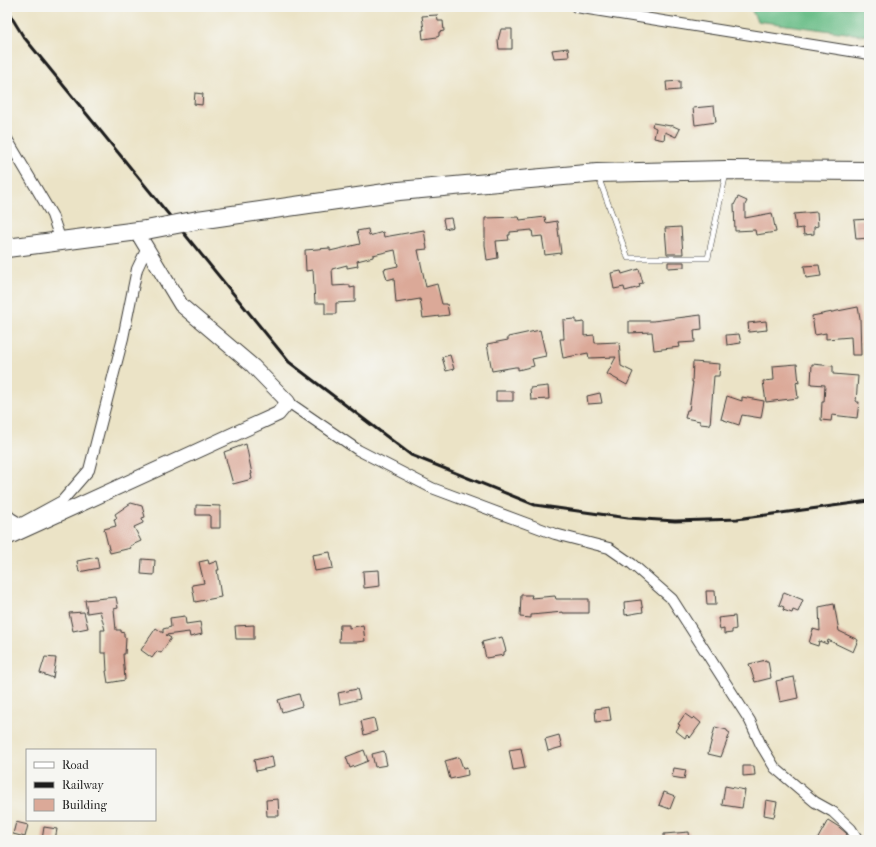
<svg xmlns="http://www.w3.org/2000/svg" width="876" height="847" viewBox="0 0 876 847" font-family="'IM FELL French Canon',serif">
  <style>
    .forest { fill: #6ebf8b; stroke: #456e54 }
    .building { fill: #dba998 }
    .lines { fill: none; stroke-linecap: round; stroke-linejoin: round }
    .lane-casing { stroke: #3b3a36; stroke-width: 6 }
    .street-casing { stroke: #3b3a36; stroke-width: 12 }
    .secondary-casing { stroke: #3b3a36; stroke-width: 16 }
    .highway-casing { stroke: #3b3a36; stroke-width: 20 }
    .lane { stroke: #fff; stroke-width: 5 }
    .street { stroke: #fff; stroke-width: 10 }
    .secondary { stroke: #fff; stroke-width: 14 }
    .highway { stroke: #fff; stroke-width: 18 }
    .rail { stroke: #1c1c1c; stroke-width: 3 }
    .highway-bridge-casing { stroke: #3b3a36; stroke-width: 20; stroke-linecap: butt }
    .highway-bridge { stroke: #fff; stroke-width: 18 }
  </style>
  <rect width="100%" height="100%" fill="#f6f6f2"/>
  <filter id="ink" filterUnits="userSpaceOnUse"><feTurbulence type="fractalNoise" baseFrequency=".025" numOctaves="2"/><feDisplacementMap in="SourceGraphic" scale="8" xChannelSelector="R" yChannelSelector="G"/><feConvolveMatrix kernelMatrix="1 2 1 2 8 2 1 2 1" color-interpolation-filters="sRGB"/></filter>
  <filter id="wash" filterUnits="userSpaceOnUse"><feTurbulence type="fractalNoise" baseFrequency=".012" numOctaves="4" result="noise"/><feDisplacementMap in="SourceGraphic" scale="16" xChannelSelector="R" yChannelSelector="G"/><feGaussianBlur stdDeviation="0.9" result="paint"/><feColorMatrix in="noise" values="0 0 0 0 0 0 0 0 0 0 0 0 0 0 0 0 0 1.4 0 .05"/><feComposite in="paint" operator="in"/></filter>
  <g filter="url(#wash)">
    <rect width="100%" height="100%" fill="#ebe3c6"/>
    <!-- forest -->
    <path class="forest" d="M750,7H869V36L757,21Z"/>
    <g id="blocks">
      <!-- building -->
      <path class="building" d="M437,15L438,21H443L444,31L439,32V36L437,37L423,39L422,30H424L422,16Z
        M501,29H512V49H499L498,40Z
        M568,48L569,57L554,58L552,50Z
        M680,81V90L667,91L666,82Z
        M195,93L203,94L202,105L194,104Z
        M714,106L716,122L695,125L693,108Z
        M653,123L671,126V125L680,129L676,137L665,132L664,140L654,138L656,128L652,126Z
        M738,197L747,201L745,205V218L772,213L776,232L756,235L755,230L735,231L734,205Z
        M817,212L818,226L814,227V234L804,235L803,228L796,229L794,214Z
        M519,217L520,220L545,217L546,223L557,221L561,253L545,255L542,236L533,237L532,230L510,232V235H508L509,240L496,241L498,258L487,260L485,245V218Z
        M451,218L453,227L445,229L443,219Z
        M869,219V238L856,239L854,220Z
        M681,227L683,254H667L665,228Z
        M368,229L369,236L383,232L384,237L424,230L427,249L418,250L426,287L437,284L442,304H447L449,315L423,318L420,299L396,303L394,278L387,280L384,269L398,266L395,250L373,255V257L357,261L358,266L347,268V265L332,269L333,286L350,285V288L355,287V302L336,303V314H325V303H315L313,270L306,271L305,250L330,248V251L360,244L357,231Z
        M668,262H684V267L668,268Z
        M819,265L821,276L806,278L804,266Z
        M639,269L643,283L639,284L640,287L625,291L624,287L614,289L611,273L621,271L622,274Z
        M858,307L860,318L861,355H852L851,337L826,339V333L815,335L812,316Z
        M701,315L702,329L694,330L695,342L679,343L680,347L654,350L652,332L629,333V321H653Z
        M576,319V323L584,322V336L594,335L595,343L619,342L621,366L633,372L627,385L607,374L616,357L589,358L588,353L563,358L560,339H564L563,320Z
        M766,321L767,330L749,332L748,323Z
        M540,330L546,356L532,359L534,366L518,370V367H515L492,371L487,344L508,340V337Z
        M739,334L741,343L727,345L726,335Z
        M450,355L454,369L446,371L442,357Z
        M693,362L720,364L719,376H714L710,425L700,424V421L685,418L687,410H689L693,382H692Z
        M797,364L799,383L796,382L798,398L766,402L763,381L774,380L773,366Z
        M812,364L833,366V374L858,376L856,402H859L857,418L832,415L831,421L821,420L822,402H824L825,385L811,384Z
        M548,386L549,399L531,400L530,388Z
        M496,391H513V401H496Z
        M600,393L602,403L588,404L587,396Z
        M727,396L742,401V397L764,401L761,418L742,415L739,425L721,419Z
        M246,444L252,474H251L252,479L233,484L224,452Z
        M131,503L142,506L145,517L142,518L143,523L134,527L141,541L130,546L131,548L110,553L104,529L116,526L114,519L117,518L115,514Z
        M196,505L220,506V528H210V515H196Z
        M330,552L333,568L315,571L312,555Z
        M97,557L99,568L79,572L77,561Z
        M142,559L155,560L154,575L141,574Z
        M208,560L209,564L217,561L219,570H217L221,597L195,602L192,585L204,583L199,562Z
        M379,570L380,586L364,588L363,571Z
        M706,591H715L716,605H707Z
        M784,592L803,600L798,612L793,610L792,613L783,610L784,607L779,605Z
        M521,595H532L531,598L555,596L556,599H589V613H563V612L531,615V618L520,617Z
        M116,597L118,608L114,609L116,630H121V632L124,633V637L126,638L125,654H123L125,680L108,683L106,671H107L106,653H101V630H105L100,611L87,613L85,600Z
        M641,600L643,612L625,615L624,602Z
        M834,604L839,631L858,640L853,652L828,640L827,644L819,641L818,646L809,643L813,629L820,631L819,607Z
        M84,612L88,628L73,631L69,613Z
        M185,616L186,624L200,622L202,634L190,637L189,632L166,635L171,638L161,653L157,651L152,658L141,650L156,628L163,633V629L171,627L170,618Z
        M735,616L736,629L732,630V633L724,634V629L720,630L718,618Z
        M254,625V639H236L235,626Z
        M340,625H349V628L363,625L365,641L357,642H339Z
        M502,637L506,651L504,652V655L486,658L482,642Z
        M45,657L56,658L53,678L40,673Z
        M766,660V661H768L771,678L755,682L749,664Z
        M794,677L798,698L780,702L776,681Z
        M357,689L360,699L340,704L338,693Z
        M299,694L302,706L282,712L278,700Z
        M609,707L611,720L596,722L595,709Z
        M685,714L692,719L694,717L701,723L690,738L687,735L685,738L676,731L680,725L678,724Z
        M374,718L377,731L364,735L361,721Z
        M715,727L727,730V731L730,733L721,757L708,754Z
        M559,735L562,747L548,751L545,739Z
        M521,748L525,768L513,770L509,750Z
        M364,750L368,761L350,768L346,757Z
        M384,751L387,765L375,767L372,754Z
        M272,756L274,767L256,771L254,760Z
        M459,757L463,768L467,767L468,775L450,779L445,761Z
        M743,766H754L755,775L743,776Z
        M674,768L686,770L684,779L672,777Z
        M725,786L745,790L742,808L722,805Z
        M664,792L675,796L670,809L659,805Z
        M278,799L279,816H267L266,800Z
        M766,800L777,802L774,817L764,815Z
        M828,820L839,827L846,833L847,834L844,840H817Z
        M16,822L28,825L25,837L13,834Z
        M44,827L57,829L55,840H42Z
        M689,832L690,840H664V834Z"/>
    </g>
  </g>
  <g filter="url(#ink)">
    <use href="#blocks" fill-opacity="0" stroke="#3b3a36" stroke-width="1"/>
    <g class="lines">
      <!-- lane casing -->
      <g class="lane-casing">
        <path id="lane" d="M598,176L628,258H708L726,173"/>
      </g>
      <!-- street casing -->
      <g class="street-casing">
        <path id="street" d="M576,7L869,54
          M7,139L52,215L61,241
          M288,402L358,450L432,488L555,534L609,548L632,564L672,599L750,721L761,745L775,768L815,802L833,812L851,829L858,840
          M7,514L11,518L21,524
          M7,531L62,501L89,470L123,338L137,269L147,248"/>
      </g>
      <!-- secondary casing -->
      <g class="secondary-casing">
        <path id="secondary" d="M7,538L278,414L288,402L253,366L181,305L137,232"/>
      </g>
      <!-- highway casing -->
      <g class="highway-casing">
        <path id="highway" d="M198,220L399,191L597,173L726,170L869,171
          M7,248L146,230"/>
      </g>
      <!-- lane -->
      <use href="#lane" class="lane"/>
      <!-- street -->
      <use href="#street" class="street"/>
      <!-- secondary -->
      <use href="#secondary" class="secondary"/>
      <!-- highway -->
      <use href="#highway" class="highway"/>
      <!-- rail -->
      <path class="rail" d="M7,10L23,36L289,362L411,455L535,505L628,518L675,521L737,519L869,501"/>
      <!-- highway-bridge casing -->
      <g class="highway-bridge-casing">
        <path id="highway-bridge" d="M146,230L198,220"/>
      </g>
      <!-- highway-bridge -->
      <use href="#highway-bridge" class="highway-bridge"/>
    </g>
  </g>
  <!-- margin -->
  <rect width="876" height="847" fill="none" stroke="#f6f6f2" stroke-width="24"/>
  <!-- legend -->
  <rect x="26" y="749" width="130" height="72" fill="#f6f6f2" stroke="#9f9f9c"/>
  <rect x="34" y="762" width="20" height="6" fill="#ffffff" stroke="#9f9f9c"/>
  <text x="62" y="769" font-size="12" fill="#1c1c1c">Road</text>
  <rect x="34" y="782" width="20" height="6" fill="#1c1c1c" stroke="#9f9f9c"/>
  <text x="62" y="789" font-size="12" fill="#1c1c1c">Railway</text>
  <rect x="34" y="799" width="20" height="12" fill="#dba998" stroke="#9f9f9c"/>
  <text x="62" y="809" font-size="12" fill="#1c1c1c">Building</text>
</svg>
